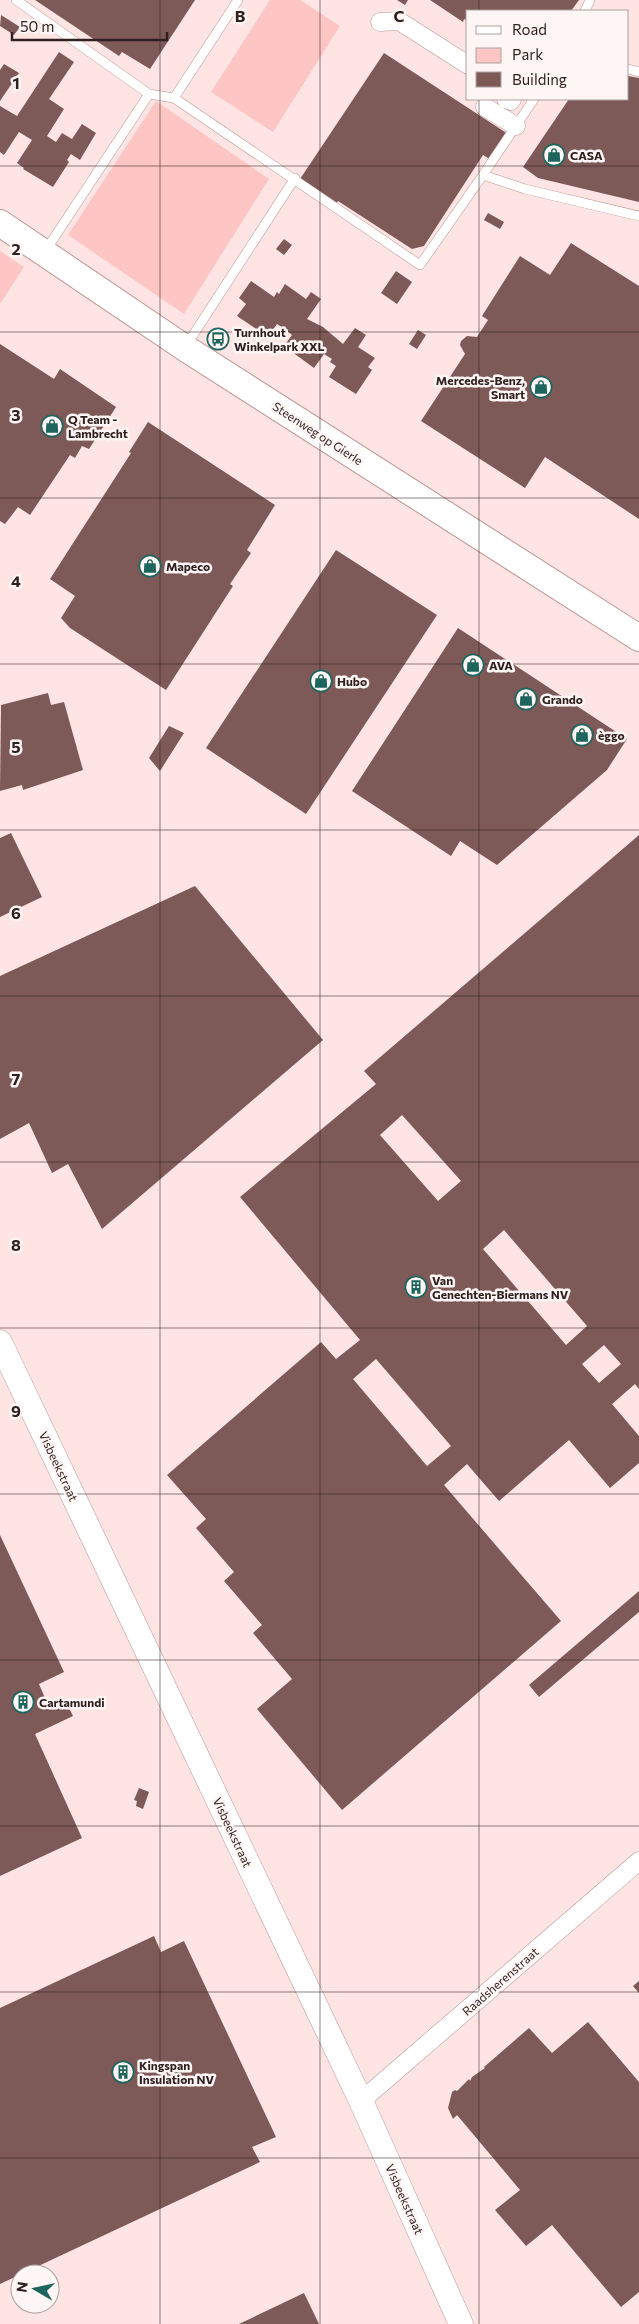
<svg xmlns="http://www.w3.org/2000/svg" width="639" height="2324" viewBox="0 0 639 2324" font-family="Commissioner,sans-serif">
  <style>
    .green { fill: #fdc6c4 }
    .building { fill: #7d5958; fill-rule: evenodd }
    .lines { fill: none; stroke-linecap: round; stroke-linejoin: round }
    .lane-casing { stroke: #bd9594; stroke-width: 10 }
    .street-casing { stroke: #bd9594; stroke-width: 19 }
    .secondary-casing { stroke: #bd9594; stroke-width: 25 }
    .primary-casing { stroke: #bd9594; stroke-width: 28 }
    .lane { stroke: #fff; stroke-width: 9 }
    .street { stroke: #fff; stroke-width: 18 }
    .secondary { stroke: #fff; stroke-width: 24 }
    .primary { stroke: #fff; stroke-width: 26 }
    .grid { fill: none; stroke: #302120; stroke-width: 1; stroke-opacity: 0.55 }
    .labels { text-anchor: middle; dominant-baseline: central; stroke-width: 5; stroke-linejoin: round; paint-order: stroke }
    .poi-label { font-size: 12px; font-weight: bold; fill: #302120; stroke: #fef6f5; text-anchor: start }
    .street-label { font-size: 12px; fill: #302120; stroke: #fef6f5 }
    .grid-label { font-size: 16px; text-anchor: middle; font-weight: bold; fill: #302120; stroke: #fef6f5; stroke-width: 5; stroke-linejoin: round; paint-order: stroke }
  </style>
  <rect width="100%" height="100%" fill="#fee4e2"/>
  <!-- green -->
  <path class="green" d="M270,0H300L340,26L273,132L211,92Z
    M156,101L269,179L184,314L68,235Z
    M0,251L24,267L0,304Z"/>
  <!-- building -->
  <path class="building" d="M35,0H195L150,69L122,52L119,56Z
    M397,0H408L405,5Z
    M430,0H579L571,11H468V21L464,19L463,22Z
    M1,15L20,27L14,35L0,26Z
    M59,52L74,62L49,99L64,109L47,136L56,142L62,133L72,139L82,124L96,133L80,160L71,154L67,160L69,162L53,187L23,169L24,168L17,163L32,140L19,132L4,155L0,152V106L17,116Z
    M384,53L508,134L491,160L483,155L424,246L412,249L338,201L336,204L300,179Z
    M4,64L19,73L0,101V70Z
    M628,76L639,78V202L538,178L523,167L569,99H628Z
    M488,213L504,222L500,229L484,220Z
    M284,239L292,245L284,255L276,249Z
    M571,243L639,286V519L545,457L525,488L421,421L465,354L460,345L461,341L467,336L477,337L488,320L482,316L520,256L550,275Z
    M396,271L412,282L397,304L381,293Z
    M251,281L274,297L277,292L279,294L285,284L306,299L311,292L321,299L307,319L323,327L343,344L355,328L366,335L358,347L375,358L368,367L372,370L356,394L329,377L336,366L330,362L332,359L324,354L314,368L284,346L292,335L285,329L277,324L268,337L237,316L246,304L239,298Z
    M418,330L426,335L417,349L409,344Z
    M0,344L54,379L60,369L116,407L89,449L82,446L75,458L70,455L30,515L18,507L5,524L0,521Z
    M148,422L275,505L247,550L251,553L230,584L233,586L166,690L70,628L61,618L75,596L50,579L131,453L129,452Z
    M336,550L437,615L306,814L206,748Z
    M458,628L627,739L607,770L497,865L460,841L451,856L352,791Z
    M48,693L51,705L64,702L83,770L23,790L22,785L0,791L1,705Z
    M169,726L184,733L160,771L149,758Z
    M11,833L42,897L0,917V838Z
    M639,835V1389L635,1384L612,1404L639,1436V1463L610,1488L569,1440L499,1501L467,1464L444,1485L561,1621L342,1810L257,1709L292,1679L253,1633L262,1625L224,1581L234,1572L196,1528L206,1519L167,1475L321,1342L336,1359L360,1340L240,1197L376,1084L364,1071ZM402,1115L461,1181L438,1201L380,1135ZM504,1230L587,1326L566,1345L483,1249ZM604,1345L621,1364L599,1383L582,1364ZM376,1359L451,1446L427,1466L353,1379Z
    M195,886L323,1040L102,1229L68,1164L52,1173L29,1123L0,1139V976Z
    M0,1535L64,1672L39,1684L48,1705L64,1698L73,1716L35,1734L82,1838L0,1876Z
    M639,1591V1612L539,1697L529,1685Z
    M139,1788L149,1792L143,1809L136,1806L137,1801L134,1800Z
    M154,1936L161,1952L184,1941L276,2137L252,2147L260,2162L0,2284V2008Z
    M639,1981V1993L633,1986Z
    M588,2022L639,2082V2292L621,2307L552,2225L526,2246L495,2210L520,2190L457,2115L453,2119L448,2108L452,2092L455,2090L457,2091L469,2079L470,2081L472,2077L485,2068L484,2067L529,2028L552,2053Z
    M304,2293L319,2324H239Z"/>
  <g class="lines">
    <!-- lane casing -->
    <g class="lane-casing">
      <path id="lane" d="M16,0L149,94L174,98L420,265L483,175L525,189L639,216
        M585,11L590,0
        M628,69L639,72
        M174,98L238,0
        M483,175L534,99
        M46,250L149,94
        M186,346L295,178"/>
    </g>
    <!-- street casing -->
    <g class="street-casing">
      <path id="street" d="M380,22L399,21L468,65
        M506,99L511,101L512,99
        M485,107L516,126
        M361,2101L639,1861"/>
    </g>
    <!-- secondary casing -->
    <g class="secondary-casing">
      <path id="secondary" d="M0,1342L361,2101L461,2324"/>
    </g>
    <!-- primary casing -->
    <g class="primary-casing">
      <path id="primary" d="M0,223L185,348L639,638"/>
    </g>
    <!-- lane -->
    <use href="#lane" class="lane"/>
    <!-- street -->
    <use href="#street" class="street"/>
    <!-- secondary -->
    <use href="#secondary" class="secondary"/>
    <!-- primary -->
    <use href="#primary" class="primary"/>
  </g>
  <!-- grid -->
  <path class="grid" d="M160,0V2324M320,0V2324M479,0V11M479,99V2324M0,166H639M0,332H639M0,498H639M0,664H639M0,830H639M0,996H639M0,1162H639M0,1328H639M0,1494H639M0,1660H639M0,1826H639M0,1992H639M0,2158H639"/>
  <!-- icons -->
  <defs>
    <g id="shop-ring" transform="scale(1.125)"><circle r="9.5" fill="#fef6f5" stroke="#1e665d" stroke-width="1.5"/><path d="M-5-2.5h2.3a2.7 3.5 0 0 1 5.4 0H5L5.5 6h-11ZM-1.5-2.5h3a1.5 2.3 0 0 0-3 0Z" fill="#1e665d"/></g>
    <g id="bus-ring" transform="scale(1.125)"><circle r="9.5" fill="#fef6f5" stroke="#1e665d" stroke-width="1.5"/><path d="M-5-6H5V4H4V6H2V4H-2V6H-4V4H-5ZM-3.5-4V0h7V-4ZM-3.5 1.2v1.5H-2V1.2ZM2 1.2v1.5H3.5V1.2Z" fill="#1e665d"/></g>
    <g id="building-ring" transform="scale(1.125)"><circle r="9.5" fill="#fef6f5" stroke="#1e665d" stroke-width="1.5"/><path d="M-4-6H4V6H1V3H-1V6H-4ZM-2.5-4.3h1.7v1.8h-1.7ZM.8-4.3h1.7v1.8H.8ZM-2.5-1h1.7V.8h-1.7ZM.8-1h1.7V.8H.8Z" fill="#1e665d"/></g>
  </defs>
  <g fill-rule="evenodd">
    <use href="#shop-ring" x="554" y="155"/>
    <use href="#bus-ring" x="218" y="339"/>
    <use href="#shop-ring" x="541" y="387"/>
    <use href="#shop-ring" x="52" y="426"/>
    <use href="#shop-ring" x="150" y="566"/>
    <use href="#shop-ring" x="473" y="665"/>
    <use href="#shop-ring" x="321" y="681"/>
    <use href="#shop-ring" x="526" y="699"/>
    <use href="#shop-ring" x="582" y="735"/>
    <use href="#building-ring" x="416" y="1287"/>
    <use href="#building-ring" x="23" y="1702"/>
    <use href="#building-ring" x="123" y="2072"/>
  </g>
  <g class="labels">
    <!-- poi labels -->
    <g class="poi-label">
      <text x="570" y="155">CASA</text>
      <text x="234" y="332">Turnhout<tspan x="234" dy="14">Winkelpark XXL</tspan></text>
      <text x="525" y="380" text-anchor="end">Mercedes-Benz,<tspan x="525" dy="14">Smart</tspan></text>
      <text x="68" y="419">Q Team -<tspan x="68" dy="14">Lambrecht</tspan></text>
      <text x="166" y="566">Mapeco</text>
      <text x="489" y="665">AVA</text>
      <text x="337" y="681">Hubo</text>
      <text x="542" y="699">Grando</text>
      <text x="598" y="735">èggo</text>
      <text x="432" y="1280">Van<tspan x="432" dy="14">Genechten-Biermans NV</tspan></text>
      <text x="39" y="1702">Cartamundi</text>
      <text x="139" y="2065">Kingspan<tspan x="139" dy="14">Insulation NV</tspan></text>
    </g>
    <!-- street labels -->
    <g class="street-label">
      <text transform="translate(318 433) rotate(33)">Steenweg op Gierle</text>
      <text transform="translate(59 1466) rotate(65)">Visbeekstraat</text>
      <text transform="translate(233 1832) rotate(65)">Visbeekstraat</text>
      <text transform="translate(500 1981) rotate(-41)">Raadsherenstraat</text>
      <text transform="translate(405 2199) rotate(66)">Visbeekstraat</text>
    </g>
  </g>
  <g class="grid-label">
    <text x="240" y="22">B</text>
    <text x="399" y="22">C</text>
    <text x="16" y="89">1</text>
    <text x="16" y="255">2</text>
    <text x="16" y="421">3</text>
    <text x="16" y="587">4</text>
    <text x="16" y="753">5</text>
    <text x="16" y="919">6</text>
    <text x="16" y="1085">7</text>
    <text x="16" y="1251">8</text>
    <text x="16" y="1417">9</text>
  </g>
  <!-- legend -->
  <rect x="466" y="10" width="162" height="90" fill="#fef6f5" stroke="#aca1a0"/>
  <rect x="476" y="26" width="25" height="8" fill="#ffffff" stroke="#aca1a0"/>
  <text x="512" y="35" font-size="15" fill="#302120">Road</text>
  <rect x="476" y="48" width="25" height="15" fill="#fdc6c4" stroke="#aca1a0"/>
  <text x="512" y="60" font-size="15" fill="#302120">Park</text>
  <rect x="476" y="72" width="25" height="15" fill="#7d5958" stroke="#aca1a0"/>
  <text x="512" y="85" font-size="15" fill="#302120">Building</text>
  <!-- north arrow -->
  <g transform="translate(35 2289) rotate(279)"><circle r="24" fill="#fef6f5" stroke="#aca1a0"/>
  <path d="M0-4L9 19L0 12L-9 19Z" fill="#1e665d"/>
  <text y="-8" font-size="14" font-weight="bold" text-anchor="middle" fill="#302120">N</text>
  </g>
  <!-- scale -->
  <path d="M12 32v8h155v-8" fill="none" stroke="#302120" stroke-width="2.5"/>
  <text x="20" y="32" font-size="15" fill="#302120" stroke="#fef6f5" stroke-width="4" paint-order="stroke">50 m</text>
</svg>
